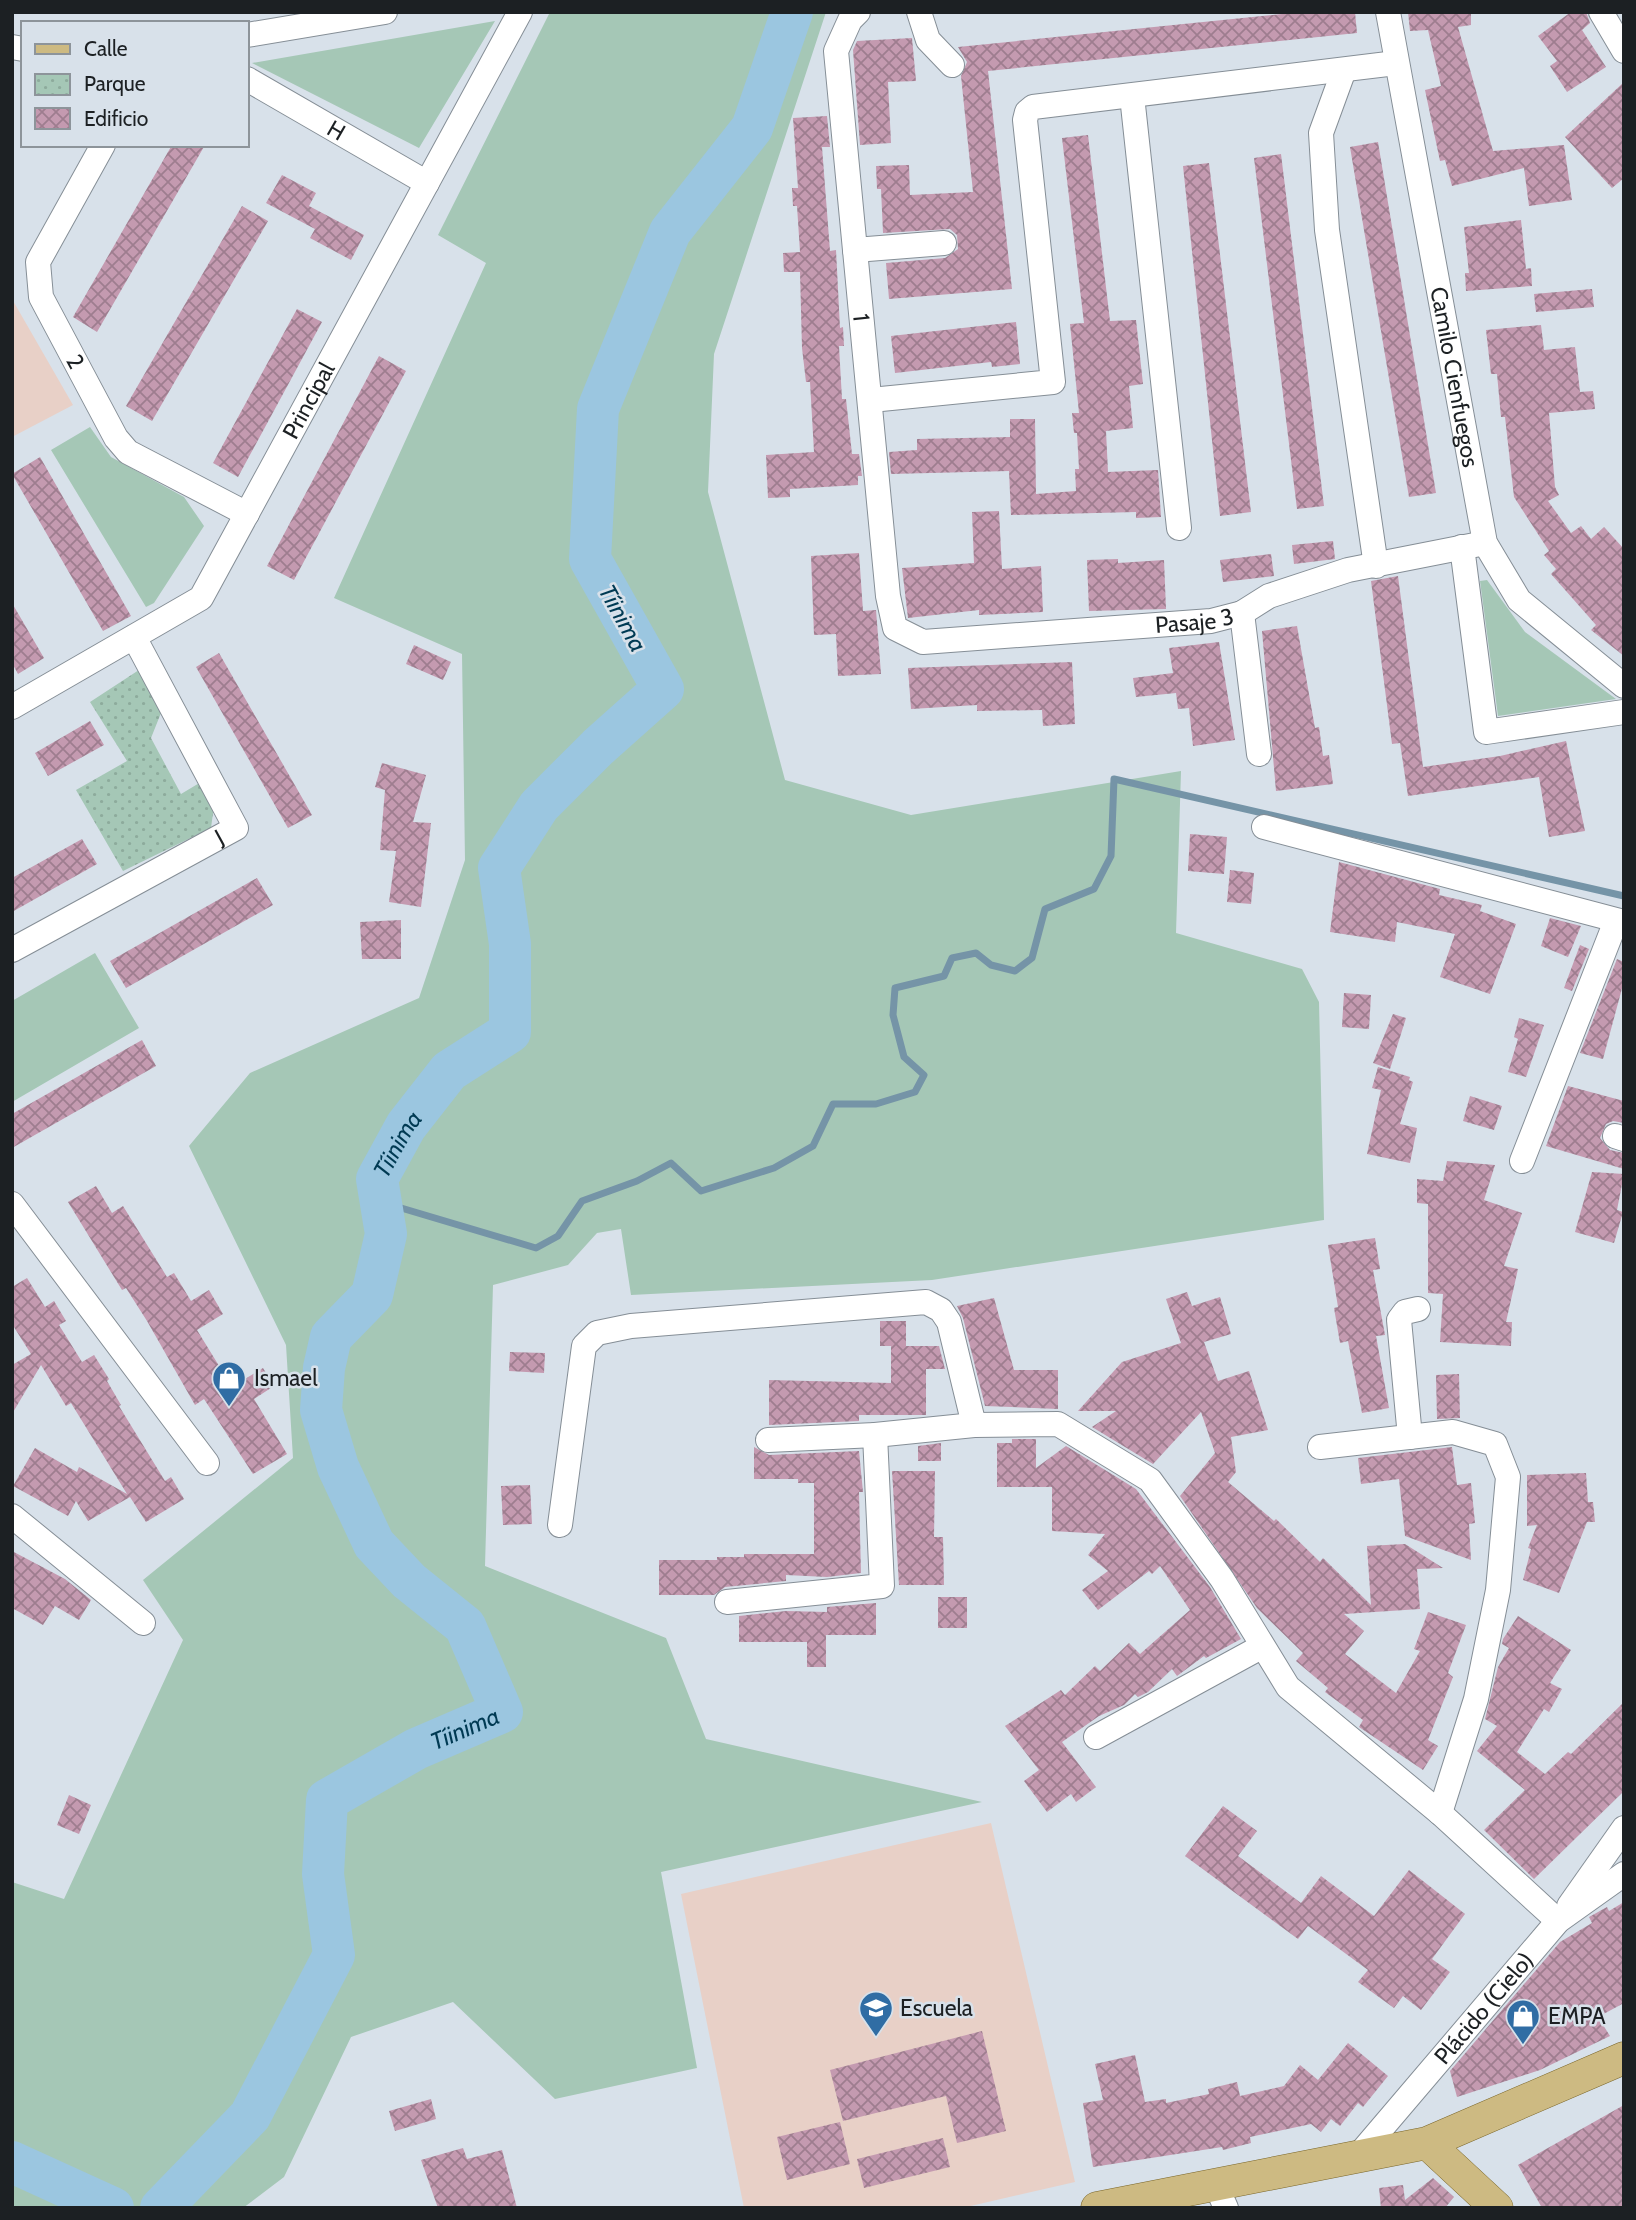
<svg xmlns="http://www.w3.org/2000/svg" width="1636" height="2220" viewBox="0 0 1636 2220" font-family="Cabin,sans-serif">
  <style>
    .education { fill: #e8d0c7 }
    .green { fill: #a5c7b6 }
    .park { fill: url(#park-dots) }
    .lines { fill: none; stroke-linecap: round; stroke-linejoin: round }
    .stream { stroke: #7594a7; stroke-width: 7 }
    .river { stroke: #9bc6e0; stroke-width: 42 }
    .building { fill: url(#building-cross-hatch) }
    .minor-casing { stroke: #858e96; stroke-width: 26 }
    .major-casing { stroke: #7a662a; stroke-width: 33 }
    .minor { stroke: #fff; stroke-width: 24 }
    .major { stroke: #cdba82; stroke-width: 32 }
    .labels { text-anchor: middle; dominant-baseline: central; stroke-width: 5; stroke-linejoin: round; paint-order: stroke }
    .street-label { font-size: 23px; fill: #1c2023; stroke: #d8e1ea }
    .poi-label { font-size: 23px; fill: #1c2023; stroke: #d8e1ea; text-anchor: start }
    .water-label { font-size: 24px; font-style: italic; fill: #003a53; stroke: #d8e1ea }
  </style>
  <defs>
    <pattern id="park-dots" width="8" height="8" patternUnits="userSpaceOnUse" patternTransform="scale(1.75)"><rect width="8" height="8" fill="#a5c7b6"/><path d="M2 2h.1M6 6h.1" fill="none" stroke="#8dab9c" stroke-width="1.8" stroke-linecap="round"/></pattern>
    <pattern id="building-cross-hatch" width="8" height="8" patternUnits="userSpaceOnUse" patternTransform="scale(1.75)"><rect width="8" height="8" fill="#c49ab0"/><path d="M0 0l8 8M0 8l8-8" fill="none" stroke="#9e7d8f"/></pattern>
  </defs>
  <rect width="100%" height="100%" fill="#d8e1ea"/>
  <!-- education -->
  <path class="education" d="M12,299L73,405L12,437Z
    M991,1823L1075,2182L962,2208H744L681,1894Z"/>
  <!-- green -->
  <path class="green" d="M550,12H826L714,354L708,492L785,780L911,815L1181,771L1176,933L1302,969L1319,1002L1324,1220L932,1280L631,1295L621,1229L597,1233L568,1265L493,1285L485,1566L666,1638L706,1739L982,1802L661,1872L697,2068L555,2099L453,2002L351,2037L284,2177L243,2208H12V1882L64,1899L183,1640L143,1580L293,1458L286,1345L189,1146L250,1073L419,998L465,860L462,654L334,598L486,263L438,235Z
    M495,21L419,148L252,63Z
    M90,427L111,457L184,497L204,526L154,603L146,607L51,450Z
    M1487,580L1525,632L1616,699L1498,716L1480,581Z
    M95,953L139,1028L12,1102V1001Z"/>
  <!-- park -->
  <path class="park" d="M142,668L163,708L151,738L181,794L201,782L214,806L211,828L123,871L76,790L127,761L90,702Z"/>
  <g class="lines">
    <!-- stream -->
    <path class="stream" d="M381,1202L536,1248L558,1236L582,1201L637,1181L671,1163L701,1191L774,1168L813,1146L833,1104H876L915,1092L924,1075L904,1057L893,1015L895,988L944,976L952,958L976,953L991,965L1015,971L1032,958L1045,909L1094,889L1111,856L1114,779L1624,896"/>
    <!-- river -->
    <g class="river">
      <path d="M12,2162L113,2208"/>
      <path id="s1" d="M161,2208L250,2116L334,1955L323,1874L327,1800L416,1749L502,1712L465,1626L409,1581L374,1544L338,1467L321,1410L324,1368L331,1337L372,1295L386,1234L377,1179L406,1126L449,1071L510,1032V944L499,868L539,806L598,747L663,689L590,559L598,409L670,232L752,128L792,12"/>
    </g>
  </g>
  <!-- building -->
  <path class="building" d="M1301,12H1355L1357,33L988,71L1012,289L889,299L886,263L945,258L958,249L957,235L950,229L883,233L881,189H877L876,166L909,165L910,195L973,192L961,76L967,62L958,47Z
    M1408,12H1471V25L1458,27L1493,151L1564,145L1572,200L1529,206L1524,168L1452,186L1445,160L1440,161L1425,90L1441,86L1428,30L1410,31Z
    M1571,12H1586L1590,23L1582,30L1606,67L1567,92L1550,66L1557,61L1538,36Z
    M912,38L916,81L888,82L891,143L860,145L853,50L857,41Z
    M1624,82V178L1612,188L1565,137Z
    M827,116L830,147H822L830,251L836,250L840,328L843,327L844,346H839L842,399H846L852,454H859L862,476H858V485L790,489V497L768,498L766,455L814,452L810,382H806L802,348L800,272H784L783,253L800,252L797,206H793L792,188H798L793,118Z
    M1088,135L1110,321L1136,320L1143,384L1129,386L1133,428L1106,431L1108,472L1158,470L1161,517L1136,518V512L1011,515L1009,471L891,474L889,452L917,450V439L1010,437V419H1035L1036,494L1076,491L1075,469H1079L1077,433H1074L1072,413H1079L1070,324L1084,323L1062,138Z
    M1378,142L1436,493L1409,497L1350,147Z
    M172,145H205L97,332L73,317Z
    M1281,154L1324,506L1297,509L1254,158Z
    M1209,163L1251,512L1220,516L1183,166Z
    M282,175L316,193L309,206L364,235L351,260L310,238L315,229L266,203Z
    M242,206L268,221L152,421L126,406Z
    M1521,220L1526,269L1531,268L1532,286L1466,291L1465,273H1469L1464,227Z
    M1592,289L1594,307L1536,312L1534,294Z
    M297,309L322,322L238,477L213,463Z
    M1016,322L1020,364L992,367L991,362L895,373L891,336Z
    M1541,325L1544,350L1575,347L1580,392L1593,391L1595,409L1549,413L1555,487L1559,495L1548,501L1571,533L1581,526L1591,539L1604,527L1624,549V656L1591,630L1596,625L1551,574L1556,569L1544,555L1549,551L1514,497L1505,417H1501L1497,374H1491L1486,330Z
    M379,356L406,371L294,580L267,566Z
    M40,457L131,616L103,631L12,474Z
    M999,511L1002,569L1041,566L1043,612L979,615V610L908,618L902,568L974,563L972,512Z
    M1333,541L1335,559L1294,564L1292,545Z
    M859,553L863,611L876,610L881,674L838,676L836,634L814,635L811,556Z
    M1271,554L1274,576L1223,582L1220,560Z
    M1118,559V563L1164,560L1166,609L1089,611L1087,560Z
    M1398,576L1423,767L1500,756L1566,741L1585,831L1549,837L1539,777L1408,796L1400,743L1392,744L1371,581Z
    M12,603L44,658L18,674L12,663Z
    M1297,626L1315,728L1319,727L1323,756L1329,755L1333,784L1276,791L1262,631Z
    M1219,642L1235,740L1193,746L1189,708L1178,709L1176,693L1136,697L1133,678L1173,673L1169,648Z
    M414,645L451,662L443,680L406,664Z
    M219,653L312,815L288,828L196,667Z
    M1072,662L1075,724L1043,726L1042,710L977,711V705L911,709L908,668Z
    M90,721L104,745L48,776L35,753Z
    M382,763L426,775L413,822L431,823L421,907L389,902L396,851L380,850L385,790L375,787Z
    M1190,834L1227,837L1224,874L1188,871Z
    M82,839L97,864L12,912V878Z
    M1339,862L1440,889L1439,895L1482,905L1480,911L1516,924L1490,994L1440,977L1455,934L1397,922L1395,942L1330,932Z
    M1230,870L1254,873L1251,904L1227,902Z
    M257,878L273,905L126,988L110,961Z
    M1550,918L1581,926L1568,957L1541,946Z
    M401,920V959H362L360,922Z
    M1580,945L1589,949L1572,991L1564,988Z
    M1617,959L1624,962V981L1603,1059L1580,1053Z
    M1344,993L1371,995L1369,1029L1342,1027Z
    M1393,1014L1406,1018L1390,1069L1373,1063Z
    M1519,1018L1544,1025L1526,1077L1508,1072L1518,1039L1514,1037Z
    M142,1040L156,1066L12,1148V1114Z
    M1378,1067L1410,1077L1409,1080L1413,1082L1400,1124L1417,1128L1410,1163L1367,1154L1381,1090L1372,1088Z
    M1568,1086L1624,1101V1123L1613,1121L1606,1124L1600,1138L1610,1150L1624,1153V1169L1546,1146Z
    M1470,1096L1502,1106L1494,1130L1463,1121Z
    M1447,1161L1495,1165L1484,1200L1522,1213L1504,1266L1518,1269L1506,1322H1512L1511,1346L1440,1342L1443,1294L1428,1293V1204L1417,1203V1179L1443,1181Z
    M1592,1172L1624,1174L1617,1210L1623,1212L1614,1243L1575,1232Z
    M96,1186L112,1213L123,1206L167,1277L174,1273L191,1301L209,1290L223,1314L197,1330L232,1387L263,1368L274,1386L254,1399L287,1454L253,1474L204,1399L195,1405L147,1321L126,1288L122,1290L68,1202Z
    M1375,1238L1380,1269L1373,1270L1385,1335L1376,1336L1389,1408L1362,1413L1348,1341L1340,1343L1334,1308L1338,1307L1328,1245Z
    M27,1278L45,1307L54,1301L66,1321L59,1325L82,1362L94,1355L109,1379L107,1381L121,1405L119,1406L165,1481L171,1477L184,1499L146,1522L130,1497L88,1521L76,1501L68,1516L13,1486L35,1448L77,1472L79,1467L127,1494L71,1403L66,1406L41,1365L12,1414V1365L31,1354L12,1324V1287Z
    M1187,1292L1192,1306L1220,1297L1231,1334L1204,1342L1218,1381L1249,1371L1268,1430L1231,1437L1236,1472L1228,1482L1274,1521L1276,1519L1320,1562L1323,1558L1371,1605L1367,1546L1405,1544L1443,1568L1417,1569L1420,1609L1344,1614L1364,1631L1345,1654L1396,1693L1420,1651L1414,1649L1428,1612L1466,1625L1448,1673L1453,1677L1428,1740L1438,1746L1423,1770L1359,1727L1363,1720L1325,1692L1328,1688L1296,1661L1303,1653L1257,1608L1180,1496L1215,1453L1201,1412L1153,1464L1092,1427L1116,1411H1078L1122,1362L1181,1343L1166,1299Z
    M994,1298L1014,1370H1058V1409L985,1406L963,1318L957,1306Z
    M880,1321H906V1346H939L945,1369H926V1415H859V1421L769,1425V1380L891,1383V1346H880Z
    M510,1352L545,1353L544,1373L509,1371Z
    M1459,1374L1460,1418L1437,1419L1436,1375Z
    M1012,1439H1036V1468L1066,1446L1136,1489L1210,1587L1241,1639L1206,1658L1204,1656L1177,1676L1172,1669L1148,1692L1138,1697L1135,1694L1124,1705L1099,1716L1062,1742L1096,1787L1076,1802L1071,1794L1047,1812L1024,1781L1039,1770L1005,1726L1061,1690L1065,1695L1095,1666L1100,1671L1129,1643L1140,1654L1190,1610L1160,1566L1152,1574L1149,1571L1098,1610L1082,1590L1108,1571L1088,1555L1105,1534L1052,1531V1487H997V1443H1012Z
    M941,1443V1461H918V1446Z
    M754,1447L769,1455L859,1451L863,1492H859L861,1573L827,1577L786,1575V1581L725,1587L714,1595H659V1560H717V1557H744V1554H814V1483H798V1479H754Z
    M1452,1447L1457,1485L1471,1483L1475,1523L1469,1524L1471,1560L1405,1536L1399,1479L1361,1484L1358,1458Z
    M892,1471H935L934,1537H943L944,1585H899Z
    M1586,1473L1588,1502H1593L1595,1522H1587L1559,1593L1523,1580L1531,1549L1528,1548L1537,1525L1527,1526V1475Z
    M530,1485L532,1524L503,1525L501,1486Z
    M12,1551L65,1579L91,1600L79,1620L55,1606L43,1625L12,1608Z
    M938,1597H967V1628H938Z
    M876,1603V1635H826V1667H807V1642H739V1616L786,1611L827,1612V1607Z
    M1518,1616L1571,1650L1550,1683L1562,1689L1549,1712L1544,1709L1517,1752L1545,1774L1568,1752L1571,1754L1624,1702V1791L1534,1879L1484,1830L1525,1790L1477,1751L1497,1726L1485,1719L1498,1667L1509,1648L1502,1644L1503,1639Z
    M69,1795L91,1805L79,1834L57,1825Z
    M1223,1806L1257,1831L1238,1856L1301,1903L1321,1876L1374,1916L1409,1870L1465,1914L1432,1959L1450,1972L1421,2010L1403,1996L1394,2008L1358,1982L1368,1970L1308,1926L1298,1939L1185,1856Z
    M1624,1902V2003L1598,2017L1610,2036L1540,2070L1457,2097L1450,2071L1560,1942L1592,1923L1589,1917L1607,1907L1609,1911Z
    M982,2031L1006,2131L957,2143L946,2096L843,2121L830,2070Z
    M1348,2043L1388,2076L1363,2107L1358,2103L1340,2126L1331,2119L1321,2132L1311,2124L1250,2137L1251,2143L1223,2150L1222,2147L1093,2167L1083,2103L1103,2100L1095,2064L1135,2055L1145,2102L1166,2099V2103L1209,2094L1208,2089L1237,2082L1240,2096L1284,2086L1300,2065L1318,2080Z
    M431,2099L436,2119L395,2131L389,2111Z
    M1624,2105V2208H1542L1518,2165Z
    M840,2122L850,2164L787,2180L777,2137Z
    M943,2138L950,2167L864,2188L857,2159Z
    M463,2148L467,2159L502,2150L517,2208H438L421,2160Z
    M1433,2178L1454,2197L1445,2208H1381L1379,2188L1403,2185L1405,2200Z"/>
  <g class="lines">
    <!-- minor casing -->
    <g class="minor-casing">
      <g id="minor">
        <path id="s2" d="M858,12L850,20L836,51L888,596L895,628L923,642L1211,621L1242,613L1269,596L1348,570L1485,543"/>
        <path d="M919,12L928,40L952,65"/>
        <path id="s3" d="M1388,12L1485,543L1519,600L1624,686"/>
        <path d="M1601,12L1624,51"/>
        <path d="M247,35L385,12"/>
        <path d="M12,47L23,49"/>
        <path d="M1344,70L1321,133L1327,230L1376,566"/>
        <path id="s4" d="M247,79L427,183"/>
        <path d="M1132,96L1179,528"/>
        <path id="s5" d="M103,145L38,262L41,297L116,438L128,452L247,514"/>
        <path d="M855,250L944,243"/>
        <path d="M871,400L1053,382L1025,120L1027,112L1033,107L1396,63"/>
        <path d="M1462,547L1486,732L1624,712"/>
        <path d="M1242,613L1259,754"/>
        <path id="s6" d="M12,707L201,598L520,12"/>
        <path d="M1264,827L1624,922"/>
        <path id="s7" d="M12,950L236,828L134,637"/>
        <path d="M1615,1136L1624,1139"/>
        <path d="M1522,1161L1616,921"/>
        <path d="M12,1204L207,1463"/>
        <path d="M1410,1437L1399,1320L1405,1312L1418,1309"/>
        <path d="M768,1440L875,1435L974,1425L1058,1424L1150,1480L1222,1579L1288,1687L1440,1813L1558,1921"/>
        <path d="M1320,1447L1453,1432L1495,1444L1508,1477L1498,1590L1476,1699L1440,1813"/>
        <path d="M12,1516L143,1623"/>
        <path d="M560,1525L584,1346L597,1333L631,1326L926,1302L941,1310L949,1322L974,1425"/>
        <path d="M727,1602L882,1586L875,1435"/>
        <path d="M1096,1737L1261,1647"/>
        <path d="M1569,1906L1624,1828"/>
        <path id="s8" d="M1358,2156L1558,1921L1624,1874"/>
        <path d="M1215,2183L1226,2208"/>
      </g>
    </g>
    <!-- major casing -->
    <g class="major-casing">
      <path id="major" d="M1427,2143L1497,2208
        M1097,2208L1427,2143L1624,2058"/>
    </g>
    <!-- minor -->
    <use href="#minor" class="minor"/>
    <!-- major -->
    <use href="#major" class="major"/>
  </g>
  <!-- icons -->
  <defs>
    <g id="shop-pin" transform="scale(1.75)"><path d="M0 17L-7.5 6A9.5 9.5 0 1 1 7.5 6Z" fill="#306da4" stroke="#d8e1ea"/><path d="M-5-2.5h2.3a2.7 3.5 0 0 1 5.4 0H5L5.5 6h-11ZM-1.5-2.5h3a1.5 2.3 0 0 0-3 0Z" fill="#fff"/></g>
    <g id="school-pin" transform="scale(1.75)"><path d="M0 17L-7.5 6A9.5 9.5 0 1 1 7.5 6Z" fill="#306da4" stroke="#d8e1ea"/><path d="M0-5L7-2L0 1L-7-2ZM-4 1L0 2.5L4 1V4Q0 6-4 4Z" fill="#fff"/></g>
  </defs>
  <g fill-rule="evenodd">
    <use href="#shop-pin" x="229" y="1378"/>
    <use href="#school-pin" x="876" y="2008"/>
    <use href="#shop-pin" x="1523" y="2016"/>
  </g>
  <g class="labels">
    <!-- street labels -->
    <g class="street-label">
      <text stroke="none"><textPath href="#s4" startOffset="103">H</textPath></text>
      <text stroke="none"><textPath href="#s2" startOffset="313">1</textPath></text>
      <text stroke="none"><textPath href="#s5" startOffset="242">2</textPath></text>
      <text stroke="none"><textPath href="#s3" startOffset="371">Camilo Cienfuegos</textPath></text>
      <text stroke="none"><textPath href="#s6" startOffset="443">Principal</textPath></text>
      <text stroke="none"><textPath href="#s2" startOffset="929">Pasaje 3</textPath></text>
      <text stroke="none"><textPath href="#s7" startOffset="236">J</textPath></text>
      <text stroke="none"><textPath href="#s8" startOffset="194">Plácido (Cielo)</textPath></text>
    </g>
    <!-- poi labels -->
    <g class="poi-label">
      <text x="254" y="1378">Ismael</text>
      <text x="900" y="2008">Escuela</text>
      <text x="1548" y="2016">EMPA</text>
    </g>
    <!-- water labels -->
    <g class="water-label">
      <text transform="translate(623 618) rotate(61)">Tíinima</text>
      <text stroke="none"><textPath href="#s1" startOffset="1314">Tíinima</textPath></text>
      <text stroke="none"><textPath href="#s1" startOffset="621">Tíinima</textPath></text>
    </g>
  </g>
  <!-- border -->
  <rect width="1636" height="2220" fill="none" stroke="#1c2023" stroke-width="28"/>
  <!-- legend -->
  <rect x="21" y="21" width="228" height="126" fill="#d8e1ea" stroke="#8d949a" stroke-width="2"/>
  <rect x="35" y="44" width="35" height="10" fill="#cdba82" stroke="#8d949a" stroke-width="2"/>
  <text x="84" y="56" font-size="21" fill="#1c2023">Calle</text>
  <rect x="35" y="74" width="35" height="21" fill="url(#park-dots)" stroke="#8d949a" stroke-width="2"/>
  <text x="84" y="91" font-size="21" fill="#1c2023">Parque</text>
  <rect x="35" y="108" width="35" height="21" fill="url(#building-cross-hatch)" stroke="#8d949a" stroke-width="2"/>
  <text x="84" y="126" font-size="21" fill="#1c2023">Edificio</text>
</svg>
